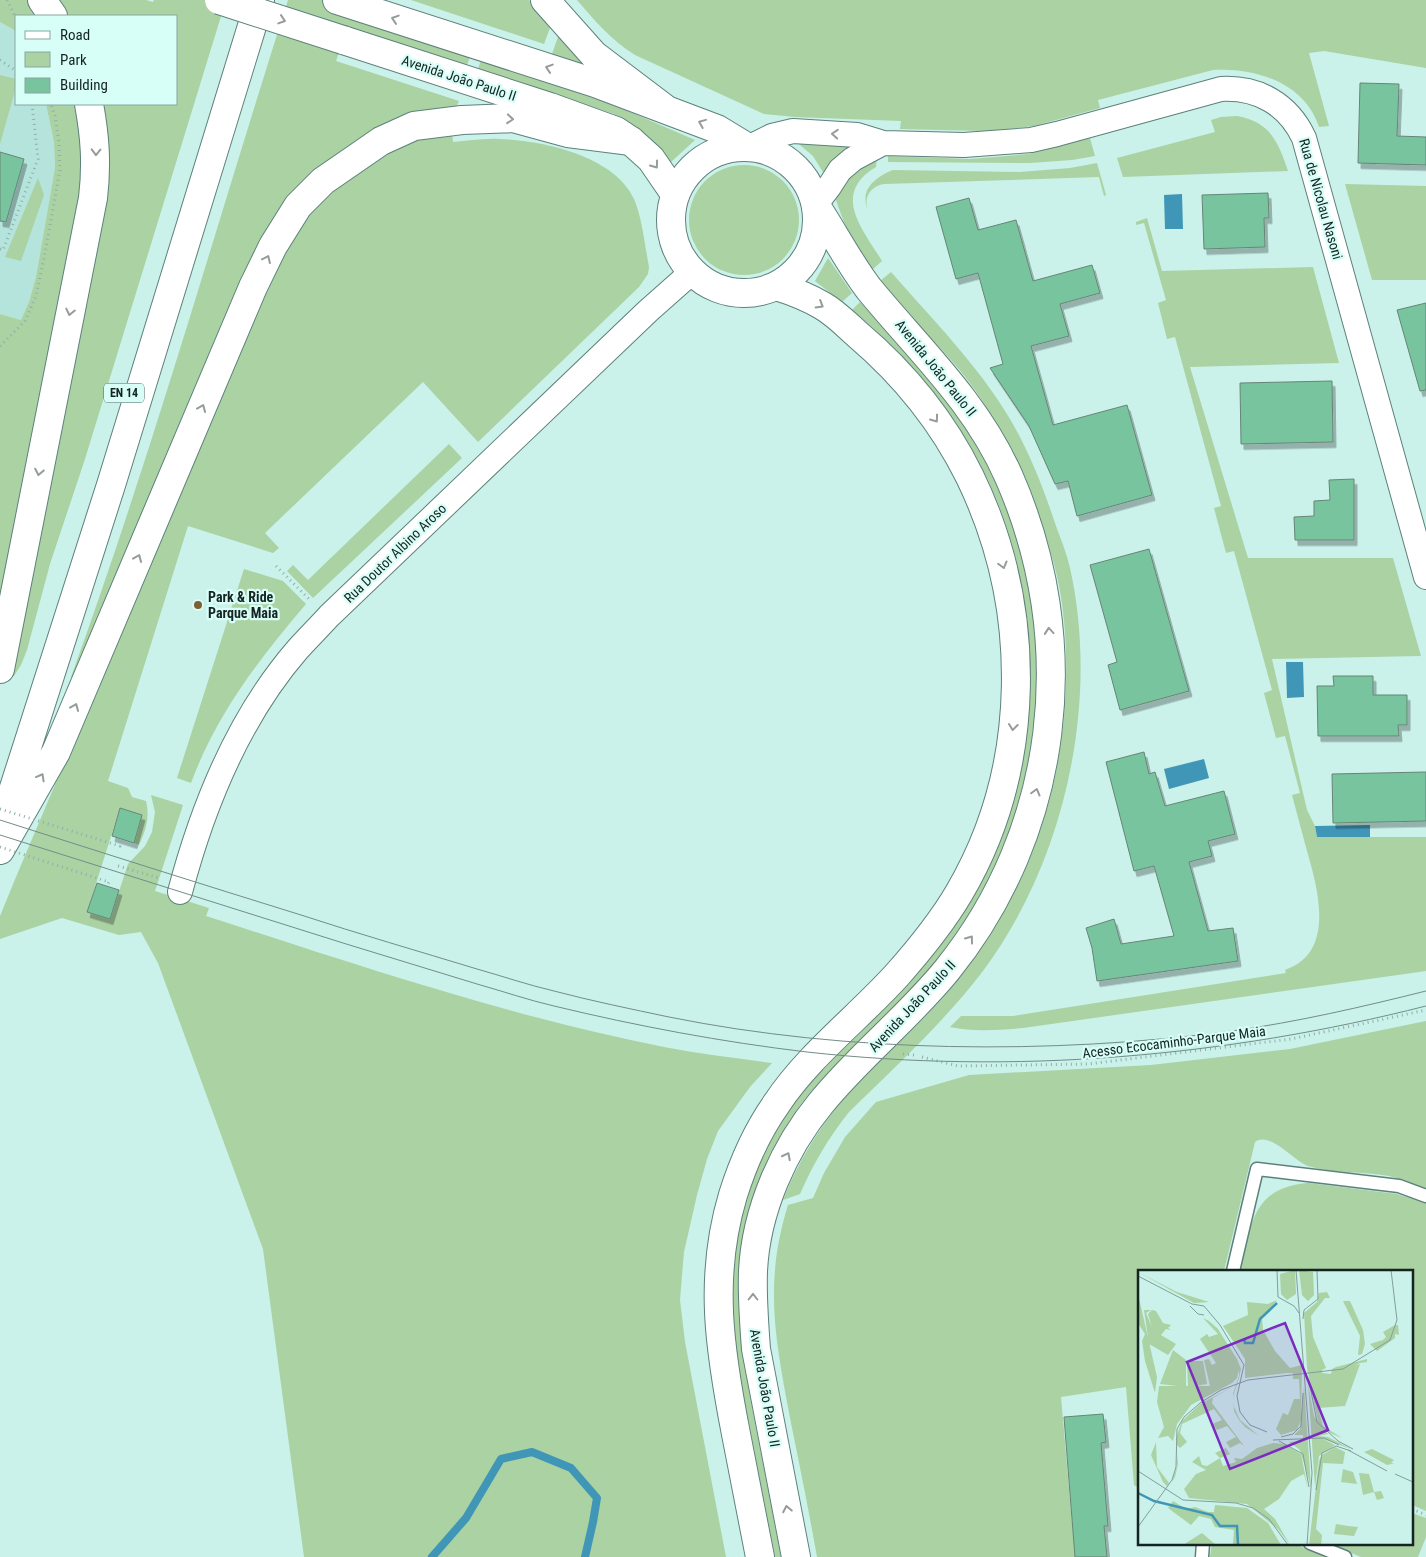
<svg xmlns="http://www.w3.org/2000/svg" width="1426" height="1557" viewBox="0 0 1426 1557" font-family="'Roboto Condensed',sans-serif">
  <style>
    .built { fill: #b5e4dc }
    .green { fill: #aad2a3 }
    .water { fill: #4096b6 }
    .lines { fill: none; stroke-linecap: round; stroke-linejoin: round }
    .stream { stroke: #4096b6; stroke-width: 8 }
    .building { fill: #77c49f; stroke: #678575; filter: url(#shadow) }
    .lane-casing { stroke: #5d817b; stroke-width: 15 }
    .street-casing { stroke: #5d817b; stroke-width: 26 }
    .secondary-casing { stroke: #5d817b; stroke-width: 30 }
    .highway-casing { stroke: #5d817b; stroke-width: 30 }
    .path { stroke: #90afaa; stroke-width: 3; stroke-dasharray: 1 4; stroke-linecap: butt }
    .lane { stroke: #fff; stroke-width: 12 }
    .street { stroke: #fff; stroke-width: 24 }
    .secondary { stroke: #fff; stroke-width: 28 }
    .highway { stroke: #fff; stroke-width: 28 }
    .tram { stroke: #728d88; stroke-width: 1 }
    .secondary-bridge-casing { stroke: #5d817b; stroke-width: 30; stroke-linecap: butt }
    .path-bridge { stroke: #90afaa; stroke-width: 3; stroke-dasharray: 1 4; stroke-linecap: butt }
    .secondary-bridge { stroke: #fff; stroke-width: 28 }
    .oneway { stroke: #969c9b }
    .poi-dot { fill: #7d6033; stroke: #d7fef7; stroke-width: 2 }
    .labels { text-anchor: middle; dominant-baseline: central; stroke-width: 4.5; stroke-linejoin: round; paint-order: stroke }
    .shield { fill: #d7fef7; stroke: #4f6561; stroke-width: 1 }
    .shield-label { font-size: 12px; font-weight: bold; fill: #152321 }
    .street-label { font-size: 14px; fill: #152321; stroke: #d7fef7 }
    .poi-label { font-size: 14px; font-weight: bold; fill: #152321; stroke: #d7fef7; text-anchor: start }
    .inset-river { fill: none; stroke: #4096b6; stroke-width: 2.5 }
    .inset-road { fill: none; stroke: #829f9a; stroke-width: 1 }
    .view { fill: #7b2cbf; fill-opacity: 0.15; stroke: #7b2cbf; stroke-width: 2.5 }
    .inset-edge { fill: none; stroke: #152321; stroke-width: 2.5 }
  </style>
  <defs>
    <filter id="shadow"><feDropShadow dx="3" dy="5.5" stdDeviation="0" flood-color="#0004"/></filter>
  </defs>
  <rect width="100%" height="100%" fill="#caf1ea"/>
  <!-- built -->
  <path class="built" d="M0,22L16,31V104H46L54,142L55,169L36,277L29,302L21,320L0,314Z"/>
  <!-- green -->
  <path class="green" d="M0,0H28L38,16H16V31L0,22Z
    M57,0H146L153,2L154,0H226L85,459L50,564L27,650L21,665L14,676L12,675L102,104H176V16H67Z
    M288,0H356L470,57L467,65L348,27L336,61L459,101L455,110L328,162L73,679L71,677C152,454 216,226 288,0Z
    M411,0H529L551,25L544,44Z
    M577,0H1426V68L1324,51L1309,53L1329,126L1319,127C1305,83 1255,67 1213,70L1098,100L1100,108L1034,126L1008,129L984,131L900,129L901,121L795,117L764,114L635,55C611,40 595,21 577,0Z
    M559,34L588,67L552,54Z
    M481,60L614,105L695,140L671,162L650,139L631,124L614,114L478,69Z
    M0,75L16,79V87L0,144Z
    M46,104H77L80,119L83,179L0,612V314L21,320L29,302L36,277L55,168L54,142Z
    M1237,116C1270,122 1278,141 1288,171L1123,177L1117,158L1215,132L1211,120L1221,117Z
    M452,133L453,142C468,141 484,138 499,139C542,140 615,156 634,199C642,217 645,247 649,267L648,274L639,287L478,442L423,382L265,533L279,548L273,553L188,526L108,781L128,788L132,797L146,801C150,817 146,830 139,845L134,843L142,815L120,808L87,912L110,919L128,864L145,846L152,832L155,812L151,795L183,805L155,891L209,908L206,916C357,965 508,1016 664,1047C700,1054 736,1058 772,1063L750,1087L718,1131L707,1159L697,1195L684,1252L682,1275L680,1300L685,1342L726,1557H304L263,1249L158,963L141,932L119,935L62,918L0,939V916L16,877L160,536L194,463L273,272L297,228L325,194L367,163L410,142Z
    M1090,138L1095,156L1072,160L1030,163L888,162V156L969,159L995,157L1028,154Z
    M794,140L865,143L826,177L813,156Z
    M877,156L876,167C831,194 862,228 882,261L872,270C856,250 844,225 836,200L844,179Z
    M1097,163L1106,195L1104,196L1099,177L884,184C871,186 863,197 868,210C859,190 875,177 893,170L1020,172L1070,168Z
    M689 220a55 55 0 1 1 110 0a55 55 0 1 1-110 0Z
    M38,178L44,195L21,261L5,257Z
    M1345,184L1426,186V280H1372Z
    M1147,218L1162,271L1313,267L1339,363L1190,367L1248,558H1393L1421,656L1272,659L1307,810L1315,826L1317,837H1426V971L1023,1028C998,1030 974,1032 950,1027L961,1016H1013L1286,973L1285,970C1336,953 1318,889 1307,851C1302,832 1297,814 1292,795L1300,793L1285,736L1276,738L1264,693L1272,690L1234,551L1226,553L1214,508L1221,506L1175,337L1167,339L1158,303L1166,300L1144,223L1136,225V222Z
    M828,258L852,293L842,302L815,281Z
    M891,272C932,319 978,365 1010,419C1030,453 1044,490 1056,526C1061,540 1067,554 1070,568C1100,702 1065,861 983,971C944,1022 895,1067 849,1112C829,1137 813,1164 800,1194L783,1200C798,1162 819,1127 846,1096C881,1055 924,1023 957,981C1027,893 1064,792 1066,680C1067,642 1064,601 1054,564C1038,505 1014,450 981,399C953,355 911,322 880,281Z
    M860,302C896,342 935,380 965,425C1070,587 1058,810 938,960C897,1011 843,1051 802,1103C780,1132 763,1167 752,1203C728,1282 742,1354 757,1433C765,1474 773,1516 781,1557H775C766,1511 757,1465 748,1419C738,1369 727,1317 732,1266C735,1236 743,1205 753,1177C785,1094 842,1054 901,992C918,974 935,953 950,933C1055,788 1056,578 960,429C931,384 893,343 852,310Z
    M449,444L462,458L313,598L287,571L293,565L308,580Z
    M244,569L283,581L306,604C259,659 216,715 191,783L177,778Z
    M1426,1021V1189C1414,1185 1402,1179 1389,1176C1363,1171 1334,1174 1308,1166C1293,1161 1271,1131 1255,1142L1224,1271H1140V1489L1134,1485L1126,1387L1061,1397L1075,1557H817C809,1512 800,1467 791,1423C776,1343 763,1285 788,1205L813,1198L824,1173L845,1137L876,1102L969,1075L1151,1065L1290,1049Z
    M1309,1183L1397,1194L1426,1203V1511L1412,1505V1271H1240C1251,1225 1252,1187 1309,1183Z
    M1412,1513L1426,1518V1537L1418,1557H1361L1327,1543H1412Z
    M1212,1543H1292L1327,1557H1210Z"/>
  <!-- water -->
  <path class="water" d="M1182,194L1183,229H1165L1164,195Z
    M1286,662H1303L1304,697L1287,698Z
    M1204,759L1209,778L1169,789L1164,769Z
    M1370,825V837H1317L1315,826Z"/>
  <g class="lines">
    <!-- stream -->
    <path class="stream" d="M432,1557L466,1518L501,1459L532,1452L571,1468L597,1498L593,1522L585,1557"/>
  </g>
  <!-- building -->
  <path class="building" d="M1360,83L1399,84L1397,136L1426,137V165L1358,163Z
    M0,152L24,159L6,222L0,221Z
    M1268,193L1269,218H1264L1265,247L1204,249L1202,195Z
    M969,198L978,230L1016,220L1033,281L1092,265L1100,293L1060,304L1069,336L1031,346L1053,425L1127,405L1152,495L1077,516L1068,481L1055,484L1029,426L990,368L1003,364L978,273L956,279L936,207Z
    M1426,303V390L1420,391L1397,310Z
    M1332,381L1333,442L1241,444L1240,383Z
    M1354,479V540H1295L1294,517L1314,516V501L1330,500L1329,480Z
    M1149,549L1189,691L1120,710L1108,665L1117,662L1090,565Z
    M1333,676H1373V695H1407V725H1398L1399,736H1318L1317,686H1334Z
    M1144,752L1149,774L1155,772L1165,806L1224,791L1235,834L1208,841L1212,856L1189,862L1208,931L1233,928L1238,961L1097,981L1092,948L1086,928L1114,919L1121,944L1174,936L1154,866L1134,871L1106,762Z
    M1426,772V821L1333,823L1332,774Z
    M120,808L142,815L134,843L112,836Z
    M97,883L119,890L110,919L87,912Z
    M1103,1414L1106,1442L1101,1443L1108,1526H1104L1107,1557H1075L1064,1417Z"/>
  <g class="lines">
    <!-- lane casing -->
    <g class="lane-casing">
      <path id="lane" d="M1233,1271L1257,1169L1399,1186L1426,1196
        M1310,1543L1345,1557
        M1202,1557L1203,1543"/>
    </g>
    <!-- street casing -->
    <g class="street-casing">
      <path id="street" d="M750,147L772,136L793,131L857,135L883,143L964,145L1031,140L1057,134L1221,89C1258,87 1288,104 1304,138L1426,577
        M816,204L829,187L840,170L853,159L883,143
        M180,892C203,805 238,718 298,649C308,638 319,627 329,616L648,311L692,272"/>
    </g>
    <!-- secondary casing -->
    <g class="secondary-casing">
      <path id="secondary" d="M337,0L595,83L717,129L745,146
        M343,40L550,107L616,131L631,141L651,159L675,194
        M671 220a73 73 0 1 1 146 0a73 73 0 1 1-146 0Z
        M760,1557C752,1516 744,1475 736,1434C720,1352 708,1278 733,1195C743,1163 757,1131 777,1103C808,1056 859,1017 897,975C920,949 942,922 959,893C1033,767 1033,607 970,477C943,422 903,373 857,334C846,324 835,313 823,306C808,297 792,291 776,286
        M796,1557L756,1349C754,1323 752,1297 753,1271C756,1211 783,1149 821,1103C859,1056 908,1018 947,970C1060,830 1081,641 1009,477C976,402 920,351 869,289C849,263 834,233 816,206"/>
    </g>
    <!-- highway casing -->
    <g class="highway-casing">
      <path id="highway" d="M42,0L53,16
        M545,0L594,55L664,108
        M0,669L93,198C97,164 95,137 89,104
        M4,819L111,485L260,0
        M0,850L56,752L253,287L273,246L298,206L323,181L381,141L414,126L462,120L513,118L568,133L631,141"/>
    </g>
    <!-- path -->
    <path class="path" d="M7,0L16,18
      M0,60L16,71
      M0,249L3,250L38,159L32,104
      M0,346L25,321L36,296L44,258L60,170L59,143L55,116L51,104
      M276,566L310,600
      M118,866L159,878
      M903,1054L914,1055
      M922,1057L958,1066L1088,1064L1291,1039L1426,1010
      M1412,1509L1426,1515"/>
    <!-- lane -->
    <use href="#lane" class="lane"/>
    <!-- street -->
    <use href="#street" class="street"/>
    <!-- secondary -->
    <use href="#secondary" class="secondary"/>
    <!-- highway -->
    <use href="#highway" class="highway"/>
    <!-- tram -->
    <path class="tram" d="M0,820C100,852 201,884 301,915C359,934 418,951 477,969C502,976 528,985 554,991C592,1001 631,1009 669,1017C847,1053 1051,1055 1232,1031C1297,1022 1362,1007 1426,991
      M0,835C114,871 229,907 343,943C388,957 432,970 477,984C502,991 528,1000 554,1006C637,1026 722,1042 807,1052C1014,1075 1225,1057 1426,1006"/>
    <!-- secondary-bridge casing -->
    <g class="secondary-bridge-casing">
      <path id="secondary-bridge" d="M219,0L343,40"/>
    </g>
    <!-- path-bridge -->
    <path class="path-bridge" d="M0,809L120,846L122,839
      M0,847L109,882L107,886"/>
    <!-- secondary-bridge -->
    <use href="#secondary-bridge" class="secondary-bridge"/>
  </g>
  <!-- one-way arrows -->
  <defs><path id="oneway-chevron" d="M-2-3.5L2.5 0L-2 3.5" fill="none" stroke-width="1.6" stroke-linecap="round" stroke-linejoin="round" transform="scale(1.25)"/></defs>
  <g class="oneway">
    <use href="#oneway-chevron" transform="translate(395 19) rotate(-162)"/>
    <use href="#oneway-chevron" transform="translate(282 20) rotate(18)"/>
    <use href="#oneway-chevron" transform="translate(549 68) rotate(-162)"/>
    <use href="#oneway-chevron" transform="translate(510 119) rotate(5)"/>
    <use href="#oneway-chevron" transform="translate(702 123) rotate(-158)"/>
    <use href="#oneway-chevron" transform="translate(835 134) rotate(-176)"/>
    <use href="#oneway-chevron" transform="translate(96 152) rotate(91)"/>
    <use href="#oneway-chevron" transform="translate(655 165) rotate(54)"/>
    <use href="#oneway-chevron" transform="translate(267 259) rotate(-65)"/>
    <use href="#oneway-chevron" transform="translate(820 305) rotate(31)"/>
    <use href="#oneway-chevron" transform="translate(70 312) rotate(102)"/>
    <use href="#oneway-chevron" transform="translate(202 408) rotate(-67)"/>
    <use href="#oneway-chevron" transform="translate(935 419) rotate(54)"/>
    <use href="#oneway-chevron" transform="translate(39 472) rotate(101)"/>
    <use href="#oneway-chevron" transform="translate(138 558) rotate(-67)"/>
    <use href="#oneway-chevron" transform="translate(1003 565) rotate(75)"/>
    <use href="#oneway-chevron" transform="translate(1049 631) rotate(-95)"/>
    <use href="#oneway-chevron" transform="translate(75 707) rotate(-67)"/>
    <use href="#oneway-chevron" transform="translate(1013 727) rotate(97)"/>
    <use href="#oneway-chevron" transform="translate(41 777) rotate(-61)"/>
    <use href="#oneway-chevron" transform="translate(1036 792) rotate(-75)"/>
    <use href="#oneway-chevron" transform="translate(970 939) rotate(-54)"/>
    <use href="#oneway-chevron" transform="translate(787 1156) rotate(-63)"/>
    <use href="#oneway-chevron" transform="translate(753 1297) rotate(-90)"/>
    <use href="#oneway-chevron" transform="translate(787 1509) rotate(-101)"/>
  </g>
  <!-- markers -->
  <circle class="poi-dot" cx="198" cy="605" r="5"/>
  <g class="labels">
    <!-- shield labels -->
    <rect class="shield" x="104" y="383.5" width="40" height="19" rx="4"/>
    <g class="shield-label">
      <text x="124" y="393">EN 14</text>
    </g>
    <!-- street labels -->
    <g class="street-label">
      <text transform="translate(459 78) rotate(18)">Avenida João Paulo II</text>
      <text transform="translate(1321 199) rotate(74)">Rua de Nicolau Nasoni</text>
      <text transform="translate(936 368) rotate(51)">Avenida João Paulo II</text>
      <text transform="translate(395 553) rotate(-44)">Rua Doutor Albino Aroso</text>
      <text transform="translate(912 1006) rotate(-47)">Avenida João Paulo II</text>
      <text transform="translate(1174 1042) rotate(-7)">Acesso Ecocaminho-Parque Maia</text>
      <text transform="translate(765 1388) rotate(80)">Avenida João Paulo II</text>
    </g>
    <!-- poi labels -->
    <g class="poi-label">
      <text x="208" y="597">Park &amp; Ride<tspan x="208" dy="16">Parque Maia</tspan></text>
    </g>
  </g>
  <!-- overview -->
  <g transform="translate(1138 1270)">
    <rect width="275" height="275" fill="#caf1ea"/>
    <path d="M157,0L158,24L149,30L143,24L142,4ZM161,0L175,2L176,25L170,31L164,25ZM0,2L39,22L71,32L56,33ZM189,22L192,28H187L173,46L175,67L188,98L184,100V103L193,104L194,99L198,97L229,89V92L222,93L217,96L222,94L207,136L180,138L185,156L204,168L190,162L180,152L169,98L166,43L179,32L181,23ZM0,24L19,107L17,123L7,91L4,71L7,64L0,53ZM139,30L124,48L125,60L137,81L152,98L164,95L163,150L159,160L143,165L138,159L145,143L150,145L156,129H162L161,109H155V103H150L107,108V89L85,56L110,45L109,32L130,34ZM205,31H212L225,60L227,74L224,84L220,85L222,66ZM6,40H13L8,43L14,57L10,44L14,40L18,41L25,53L33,55L30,58L33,60L28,59L23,65L38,74L30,85L11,74ZM65,48L71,51L80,59L99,89L103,99L101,108L95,127L96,137L102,150L121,166L107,157L101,150L96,141L95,124L101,106V100L99,108L94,113L53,135L39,154L35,171L30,166L20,168L26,157L19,132L21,116H72L66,90L71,89L74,95L78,93L62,69L69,64L71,67L80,64ZM257,55H260L261,65L257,64V68L239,81L232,74L245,70L248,67L245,62ZM35,80L48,90V117L22,114ZM49,91H65L69,114L50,117ZM170,114L176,146L190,164L180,166L190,167L213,179L185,169L197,175L181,186L177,217ZM96,116L75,128L74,133L106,176L102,173L92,178L88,172L98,167L89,156L79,160L74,154L84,150L76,139L44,154L42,163L49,172L42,178L38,174L40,194L37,207L34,212L39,196L38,168L44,151L62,134ZM166,116L173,217L162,180L151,172L165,171V165H156L162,159ZM18,172L19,197L31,213L29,216L25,212L13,185ZM135,173L146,174L163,184L170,219L166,204L162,206L153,211L141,229L126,239L137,249L152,275L140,259L109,234L51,228L46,219L58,204L68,200L54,192L61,186L64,195L69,196L82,188L77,183L88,178L92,184L82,188L85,196L98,192L96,188L104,189L119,178ZM197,177L207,182L205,194L185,193L178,259L184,265L183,275H171L181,191L184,185ZM234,179L256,190L253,193H257L249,195L226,182ZM205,199L215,202L219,214L203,212ZM221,203L231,204L236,222L243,221L246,228L239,230L236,222L225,225ZM35,231L48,239L57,237L70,242H76L77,235L109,238L130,253L143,275H95L96,260L77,257L73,249L61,246L53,255L30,238ZM198,254L210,256L220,257L216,266L196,264ZM64,263L78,275H47L48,273Z" fill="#aad2a3"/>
    <path class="inset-river" d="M106,69L107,73H115L122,49L139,33M0,223L16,231L74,245L82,256H99L100,275"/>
    <path class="inset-road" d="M139,0L140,27L156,36L161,43M158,0L174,203L169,275M0,6L54,34L66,36L82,55L106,95L99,126L102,142L112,155L129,162M52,36L60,44L66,45M165,49L166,40L180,29L179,0M171,111L179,152L200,171M143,167L155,164L163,156L165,123M135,170L186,168L201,175M141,171L165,184L171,217M200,171L215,179M210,180L249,201M0,201L45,230L98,233L115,238L131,249L150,275M257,204L275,212M178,220L184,183L198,176L213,181M0,257L34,210L38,197L39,159L46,147L62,133L83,120L110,110L205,99L252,70L259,50L253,0"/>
    <path class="view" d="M147,53L190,160L92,199L49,92Z"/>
    <rect width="275" height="275" class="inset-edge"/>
  </g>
  <!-- legend -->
  <rect x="15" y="15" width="162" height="90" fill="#d7fef7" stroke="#89a6a1"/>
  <rect x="25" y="31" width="25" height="8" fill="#ffffff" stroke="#89a6a1"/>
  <text x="60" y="40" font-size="15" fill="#152321">Road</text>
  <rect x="25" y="52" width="25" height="15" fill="#aad2a3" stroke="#89a6a1"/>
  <text x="60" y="65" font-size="15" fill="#152321">Park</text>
  <rect x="25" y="78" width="25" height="15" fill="#77c49f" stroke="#89a6a1"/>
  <text x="60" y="90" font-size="15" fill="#152321">Building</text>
</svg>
